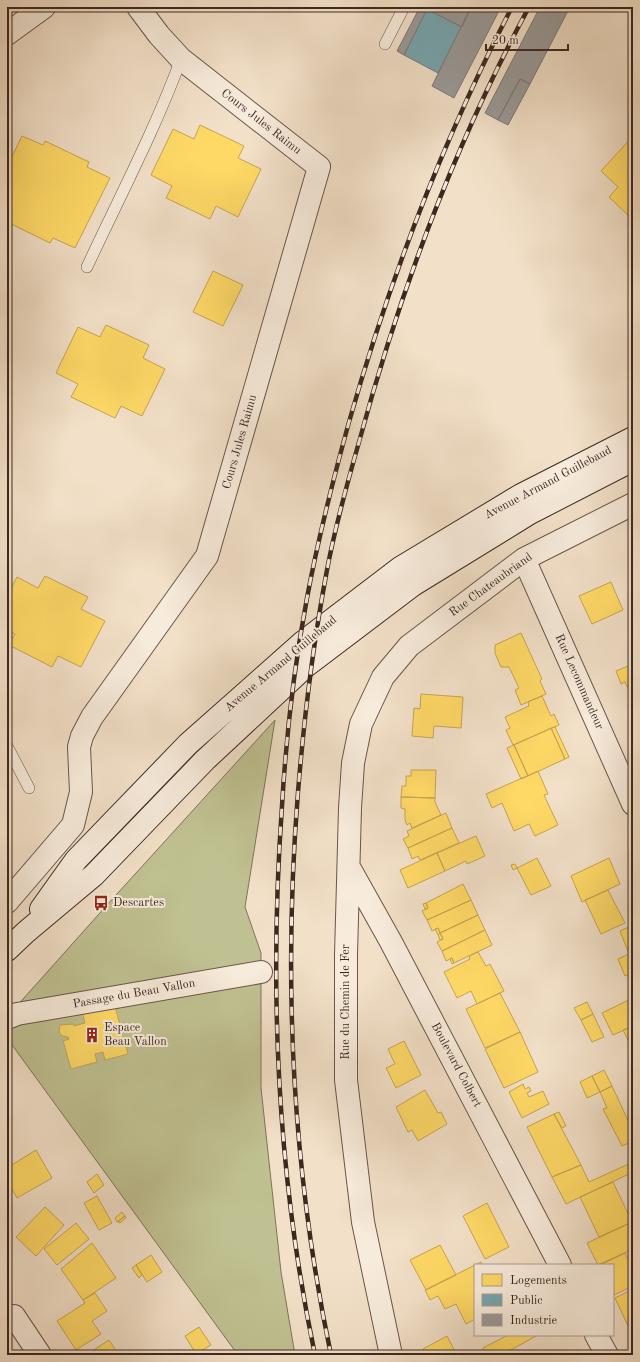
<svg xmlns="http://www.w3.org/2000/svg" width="640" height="1362" viewBox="0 0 640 1362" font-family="'Old Standard TT',serif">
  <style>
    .green { fill: #c0c192; stroke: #7e7459 }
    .homes { fill: #ffd966; stroke: #c5a451 }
    .public { fill: #76a5af; stroke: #658084 }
    .industry { fill: #999; stroke: #7d7775 }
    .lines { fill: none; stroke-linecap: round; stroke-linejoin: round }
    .lane-casing { stroke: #6a564a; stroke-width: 12 }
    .street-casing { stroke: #6a564a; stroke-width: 24 }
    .secondary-casing { stroke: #3d2820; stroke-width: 24 }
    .lane { stroke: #f7ebdb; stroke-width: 11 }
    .street { stroke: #f7ebdb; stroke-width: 22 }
    .secondary { stroke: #f7ebdb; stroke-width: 22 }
    .rail-casing { stroke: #3d2820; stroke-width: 4.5 }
    .rail { stroke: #f7ebdb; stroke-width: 3; stroke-dasharray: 9; stroke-linecap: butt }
    .labels { text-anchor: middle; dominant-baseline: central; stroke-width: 4; stroke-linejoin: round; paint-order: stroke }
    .street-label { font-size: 12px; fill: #3d2820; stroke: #f7ebdb }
    .poi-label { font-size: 12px; fill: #3d2820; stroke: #f7ebdb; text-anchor: start }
  </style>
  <rect width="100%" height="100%" fill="#f2e0c8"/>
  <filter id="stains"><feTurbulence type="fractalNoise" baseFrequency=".005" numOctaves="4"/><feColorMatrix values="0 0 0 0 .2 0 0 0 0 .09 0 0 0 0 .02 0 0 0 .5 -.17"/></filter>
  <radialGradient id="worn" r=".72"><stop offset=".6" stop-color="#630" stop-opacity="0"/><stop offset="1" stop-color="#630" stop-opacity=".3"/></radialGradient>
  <!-- green -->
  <path class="green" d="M362,7H392L389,11Z
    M275,720L245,907L261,953V1088L281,1272L295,1355H238L7,1038V1017L107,905Z"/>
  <!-- homes -->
  <path class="homes" d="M200,125L244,146L238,158L261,169L238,217L216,206L210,219L166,198L172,186L151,175L173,129L194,139Z
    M22,136L43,145L45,141L89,162L87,167L110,178L75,248L53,238L50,243L7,222L9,216L7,215V167Z
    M633,136V220L609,197L618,187L601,171Z
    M213,271L243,285L223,326L193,312Z
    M106,325L149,345L143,358L165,369L142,416L121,406L115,418L71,397L78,384L56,373L78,327L100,337Z
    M45,576L88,597L81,609L105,621L81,667L58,656L52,667L9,645L15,634L7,630V597L17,577L38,588Z
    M611,582L623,610L592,624L579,596Z
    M521,633L542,679L540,681L546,694L521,705L515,690L519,688L509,667H501L495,653V645Z
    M633,664V697H632L625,682L621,684L616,671Z
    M421,694L463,697L461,728L434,726L433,738L412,736L414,708L420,709Z
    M542,696L551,716L554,714L559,725L513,745L506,730L510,728L505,717L529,706L528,702Z
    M555,727L569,757L565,759L551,728Z
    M551,728L565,759L528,776L514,745Z
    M514,745L528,776L521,779L507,748Z
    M411,770H436L435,798L401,797L402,786H406V776H411Z
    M538,771L548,794L544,795L558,825L535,836L529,824L514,831L502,803L492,808L486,794Z
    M401,797L435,798V802L441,815L412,828L410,823L407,825L405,820V809L401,808Z
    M446,813L452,828L408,848L403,839L409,836L407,831Z
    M452,828L459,843L420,860L418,856L412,859L408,848Z
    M476,836L485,856L467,864L466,861L445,871L437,853Z
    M437,853L445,871L408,888L400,870Z
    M537,858L551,886L531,895L517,868Z
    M609,858L620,884L582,902L571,876Z
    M515,864L517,868L513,870L511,865Z
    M463,884L471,900L427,920L422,911L428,908L426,903Z
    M608,890L625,923L601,934L585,900Z
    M471,900L478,915L440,933L438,928L432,931L427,920Z
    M426,903L428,908L425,909L423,904Z
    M478,915L485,930L442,951L437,942L443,939L440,933Z
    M633,925V973L625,976L618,959L629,954L620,931Z
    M438,928L440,933L438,935L435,929Z
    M485,930L492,945L454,963L452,958L446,961L442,951Z
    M440,933L443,939L440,940L438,935Z
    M478,952L486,966L490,964L504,991L477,1004L471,991L457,998L444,972L470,959L469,956Z
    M452,958L454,963L452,964L450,959Z
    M500,993L520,1032L485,1048L466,1009Z
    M633,998V1026L613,1035L602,1013Z
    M587,1002L593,1014L581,1020L574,1008Z
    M114,1003L128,1054L105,1060L103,1052L95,1054L97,1062L71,1069L63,1041L69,1039L68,1037L62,1036L59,1032L60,1025L73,1024L74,1026L85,1023L82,1011Z
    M593,1014L604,1037L592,1042L581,1020Z
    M633,1026V1050L623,1030Z
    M520,1032L538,1072L504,1088L485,1049Z
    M404,1041L421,1075L396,1088L386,1068L395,1064L388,1049Z
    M604,1070L612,1086L600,1092L592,1076Z
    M592,1076L600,1092L587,1098L580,1082Z
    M523,1084L525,1089L529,1087L531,1091L527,1093L529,1097L543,1091L549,1104L522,1118L509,1092Z
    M612,1086L633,1131V1141L622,1146L603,1109L607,1108L600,1092Z
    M425,1090L438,1113L441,1112L447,1124L418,1141L412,1130L408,1132L396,1107Z
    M559,1112L566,1126L562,1128L554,1114Z
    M554,1114L581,1165L552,1177L527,1127Z
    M36,1150L52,1178L17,1198L7,1180V1168Z
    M633,1162V1172L566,1204L552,1177L581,1165L589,1182Z
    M97,1174L104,1185L94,1193L87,1182Z
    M613,1182L632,1222L599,1237L580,1197Z
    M97,1196L112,1223L99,1230L84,1203Z
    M487,1203L509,1247L485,1259L463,1216Z
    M45,1207L64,1225L36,1256L16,1237Z
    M122,1212L125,1216L117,1222L115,1218Z
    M125,1216L126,1218L120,1223L118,1222Z
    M76,1223L89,1239L57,1265L44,1249Z
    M630,1223L633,1229V1249L598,1265L587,1243Z
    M92,1243L116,1278L83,1300L61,1269Z
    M440,1245L456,1275L426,1290L410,1260Z
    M625,1253L633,1270V1286L614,1295L613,1265H600Z
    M151,1255L162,1272L147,1282L136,1265Z
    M481,1262L482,1265H475V1319L466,1324L456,1304L445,1309L438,1296L430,1300L425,1290Z
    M136,1265L142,1275L139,1278L132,1268Z
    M633,1289V1323L628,1326L615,1298Z
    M95,1293L107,1311L92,1321L101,1334L76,1350L57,1321L85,1303L83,1300Z
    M199,1327L211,1345L196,1354L185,1336Z
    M508,1335H538L509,1351L510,1354L508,1355H486L483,1348Z
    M447,1336L457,1355H427L423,1349Z
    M109,1340L119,1355H86Z"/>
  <!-- public -->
  <path class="public" d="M427,9L462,27L438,73L404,55Z"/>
  <!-- industry -->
  <path class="industry" d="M420,7H471L462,27L427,9L404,55L397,51Z
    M471,7H501L454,98L432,86Z
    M540,7H570L530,84L520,79L498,120L485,113Z
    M520,79L530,84L508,125L498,120Z"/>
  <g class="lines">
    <!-- lane casing -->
    <g class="lane-casing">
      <path id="lane" d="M385,44L404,7
        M87,267C119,198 155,130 181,59
        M7,746L29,788"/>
    </g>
    <!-- street casing -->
    <g class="street-casing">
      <path id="street" d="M7,34L44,7
        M524,559L633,804
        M349,867L391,942L560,1265
        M7,902L73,825L81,792L79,747L82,736L92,717L207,556L319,167L181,59L159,35L138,7
        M7,1018L17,1014L261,972
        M7,1321L14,1316L40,1355
        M596,1335L607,1355
        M391,1355L363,1222L346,1080V955L350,808L353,763L361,724L383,677L409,646L524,559L633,504"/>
    </g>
    <!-- secondary casing -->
    <g class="secondary-casing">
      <path id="secondary" d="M41,909L76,860L188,744L303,642L400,568L521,495L633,438
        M7,950L26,932L94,875L205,760L306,666L413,585L530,513L633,460"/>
    </g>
    <!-- lane -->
    <use href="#lane" class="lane"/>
    <!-- street -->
    <use href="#street" class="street"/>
    <!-- secondary -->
    <use href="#secondary" class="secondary"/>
    <!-- rail casing -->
    <g class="rail-casing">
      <path id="rail" d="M315,1355C277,1175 269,989 282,806C286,737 294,667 307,598C318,539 333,480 349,422C390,278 443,140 512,7
        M331,1355C292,1170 283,980 298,792C304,718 313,644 327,570C335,527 347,484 359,442C400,291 455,144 529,7"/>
    </g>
    <!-- rail -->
    <use href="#rail" class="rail"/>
  </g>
  <!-- icons -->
  <defs>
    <g id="bus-bare" transform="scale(1.2)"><path d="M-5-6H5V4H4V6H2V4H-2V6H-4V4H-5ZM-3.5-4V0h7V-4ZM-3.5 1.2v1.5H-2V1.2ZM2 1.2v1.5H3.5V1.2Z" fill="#8f2418" stroke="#f7ebdb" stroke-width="2.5" paint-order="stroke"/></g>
    <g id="building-bare" transform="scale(1.2)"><path d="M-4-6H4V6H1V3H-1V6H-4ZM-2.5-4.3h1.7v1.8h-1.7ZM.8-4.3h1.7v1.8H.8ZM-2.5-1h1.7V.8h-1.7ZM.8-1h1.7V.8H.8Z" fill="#8f2418" stroke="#f7ebdb" stroke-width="2.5" paint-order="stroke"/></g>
  </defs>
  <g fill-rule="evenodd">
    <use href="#bus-bare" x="101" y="903"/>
    <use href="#building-bare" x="92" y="1035"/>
  </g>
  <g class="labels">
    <!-- street labels -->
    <g class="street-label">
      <text transform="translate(261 122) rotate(38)">Cours Jules Raimu</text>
      <text transform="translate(240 442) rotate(-74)">Cours Jules Raimu</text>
      <text transform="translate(548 483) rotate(-28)">Avenue Armand Guillebaud</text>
      <text transform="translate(491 585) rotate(-36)">Rue Chateaubriand</text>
      <text transform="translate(281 664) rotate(-40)">Avenue Armand Guillebaud</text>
      <text transform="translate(579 682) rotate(66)">Rue Lecommandeur</text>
      <text transform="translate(134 994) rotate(-10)">Passage du Beau Vallon</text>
      <text transform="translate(346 1002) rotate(-90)">Rue du Chemin de Fer</text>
      <text transform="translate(456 1065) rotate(62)">Boulevard Colbert</text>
    </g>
    <!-- poi labels -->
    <g class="poi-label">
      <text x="113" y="903">Descartes</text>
      <text x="104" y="1028">Espace<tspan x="104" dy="14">Beau Vallon</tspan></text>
    </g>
  </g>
  <!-- margin -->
  <rect width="640" height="1362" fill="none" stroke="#f2e0c8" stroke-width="24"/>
  <rect x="8" y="8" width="624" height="1346" fill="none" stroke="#3d2820" stroke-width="2"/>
  <rect x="12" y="12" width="616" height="1338" fill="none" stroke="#3d2820"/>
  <!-- legend -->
  <rect x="474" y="1264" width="140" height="72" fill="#f7ebdb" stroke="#ad9d90"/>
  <rect x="482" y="1274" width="20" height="12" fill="#ffd966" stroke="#ad9d90"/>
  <text x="510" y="1284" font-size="12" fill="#3d2820">Logements</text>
  <rect x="482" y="1294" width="20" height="12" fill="#76a5af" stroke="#ad9d90"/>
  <text x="510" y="1304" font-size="12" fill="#3d2820">Public</text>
  <rect x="482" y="1314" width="20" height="12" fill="#999999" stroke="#ad9d90"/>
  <text x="510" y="1324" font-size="12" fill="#3d2820">Industrie</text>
  <!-- scale -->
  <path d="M486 44v6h82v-6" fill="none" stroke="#3d2820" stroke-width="2"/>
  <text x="492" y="44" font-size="12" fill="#3d2820" stroke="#f7ebdb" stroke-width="3" paint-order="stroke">20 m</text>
  <rect width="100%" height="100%" filter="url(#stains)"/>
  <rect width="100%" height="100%" fill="url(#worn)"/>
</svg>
